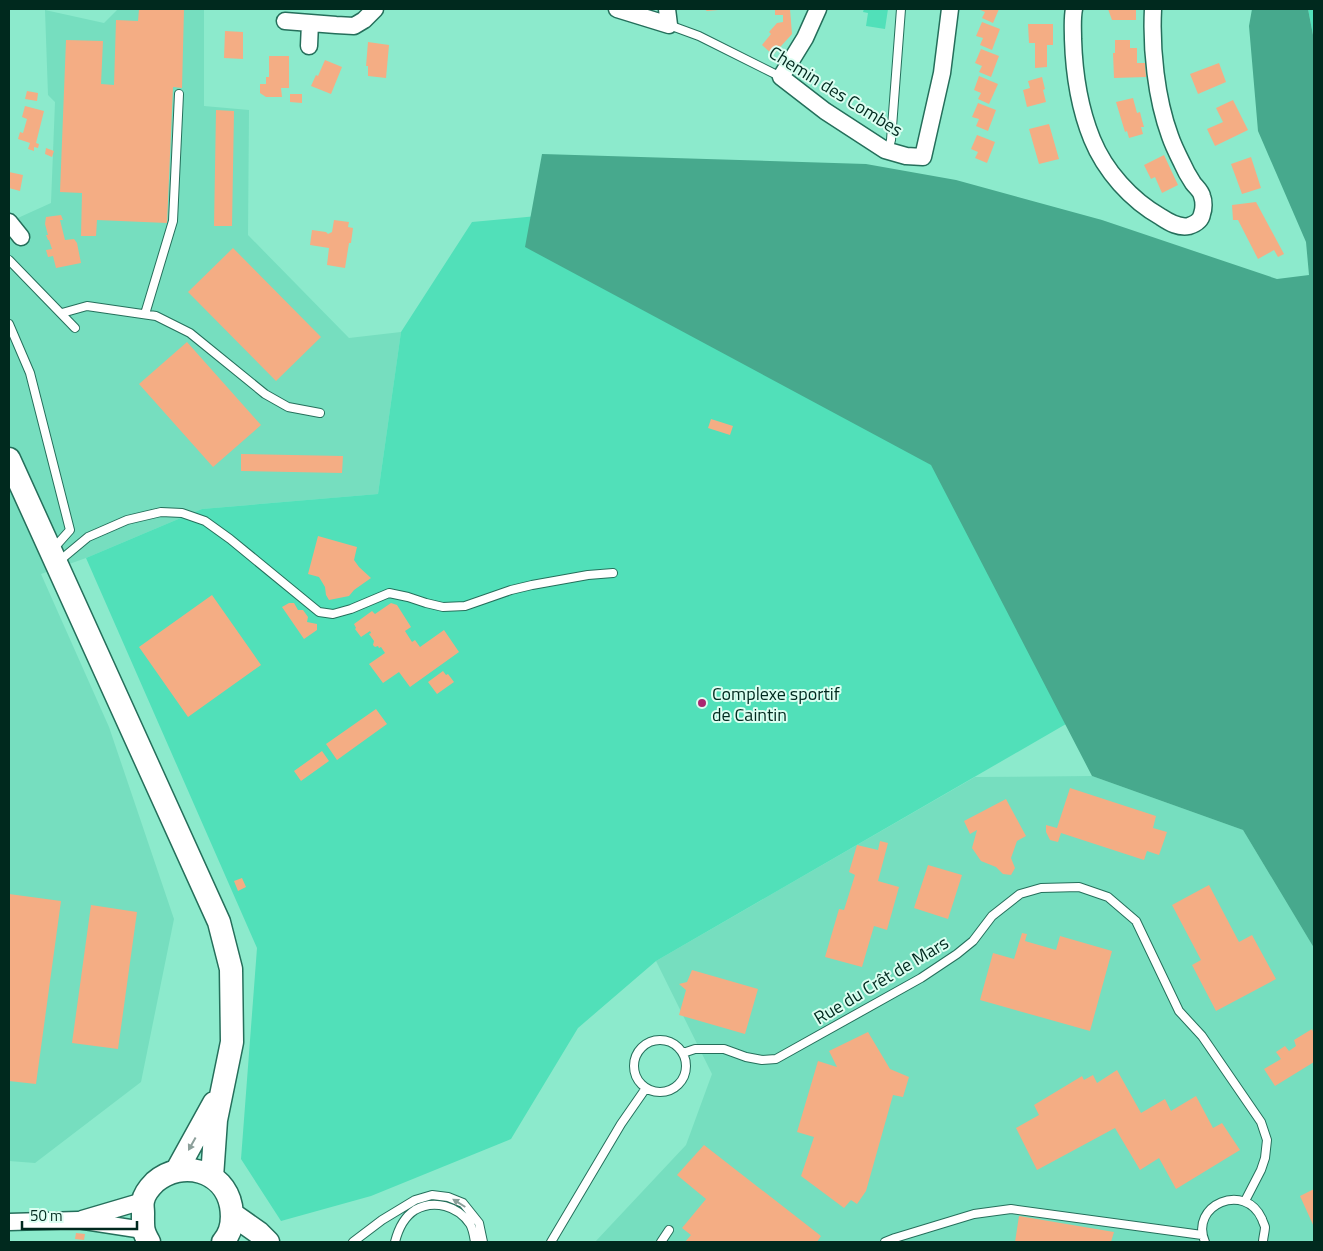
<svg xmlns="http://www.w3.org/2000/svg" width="1323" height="1251" viewBox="0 0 1323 1251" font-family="'Titillium Web',sans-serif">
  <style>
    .built { fill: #76debf }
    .green { fill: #51e0b9 }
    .forest { fill: #47a98d }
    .building { fill: #f4ad84 }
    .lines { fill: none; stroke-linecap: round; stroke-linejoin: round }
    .lane-casing { stroke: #256f5b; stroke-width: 10 }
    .street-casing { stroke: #256f5b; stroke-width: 19 }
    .secondary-casing { stroke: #256f5b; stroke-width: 25 }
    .lane { stroke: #fff; stroke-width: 8 }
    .street { stroke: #fff; stroke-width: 16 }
    .secondary { stroke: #fff; stroke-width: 22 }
    .oneway { fill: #8c9f9a }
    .poi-dot { fill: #aa2670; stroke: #dbfef1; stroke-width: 2 }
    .labels { text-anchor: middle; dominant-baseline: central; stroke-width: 4; stroke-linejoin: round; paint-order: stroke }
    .street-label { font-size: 18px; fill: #00291e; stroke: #dbfef1 }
    .poi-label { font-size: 18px; fill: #00291e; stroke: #dbfef1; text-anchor: start }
  </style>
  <rect width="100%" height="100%" fill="#8ceacc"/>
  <!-- built -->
  <path class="built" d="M118,9H204V106L249,110L248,235L349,338L401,332L378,494L202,509L86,558L41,574L109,727L174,919L141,1082L35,1163L9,1161V222L51,203L55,102L48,95L45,10L104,23Z
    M1092,776L1243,830L1314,948V1242H595L686,1145L712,1074L656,961L975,777Z"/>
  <!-- green -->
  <path class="green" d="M864,9H888L885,29L866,26L868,13L863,12Z
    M1308,9H1314V40Z
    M771,194L1102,220L1066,724L656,961L578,1028L511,1139L371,1196L281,1221L241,1159L257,948L86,558L202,509L378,494L401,332L472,222Z"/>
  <!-- forest -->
  <path class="forest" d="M1252,9H1308L1314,40V948L1243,830L1092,776L931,465L525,247L542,154L866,164L956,180L1102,220L1277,279L1309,275L1306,242L1258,131L1249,26Z"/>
  <!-- building -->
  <path class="building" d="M139,9H184L182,88L173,87L167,223L97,220L96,236H81L82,193L60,192L66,40L103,41L101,84L114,85L116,20L138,21Z
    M704,9H718V10L707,11Z
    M775,9H790L792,34L773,55L762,45L771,34L769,32L777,23L783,22V15H775Z
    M978,9H999L993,23L982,18L985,12Z
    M1108,9H1136V20H1112Z
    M982,22L1000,29L992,50L980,45L983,38L976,36Z
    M1028,24H1053V45H1047V67L1035,68V43H1029Z
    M225,31L243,32V59L224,58Z
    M1115,40H1130V48H1137V63H1145L1146,77L1114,78L1113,53H1115Z
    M368,42L389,45L386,78L368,76V66H366Z
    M981,49L999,56L991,77L979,72L982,66L975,63Z
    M269,56H289V88H281L282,97H266L260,93V84H266V77H269Z
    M325,60L342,67L331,94L311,86L316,75L318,76Z
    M1219,63L1226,82L1198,94L1190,74Z
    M979,76L998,84L989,104L978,99L981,93L974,90Z
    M1042,77L1045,89L1043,90L1046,102L1027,107L1023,90L1030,88L1028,81Z
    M27,91L38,93L37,101L25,99Z
    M290,94H302V103L290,102Z
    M1133,98L1137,113L1140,112L1142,120L1144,127H1141L1143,134L1129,138L1127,131L1125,132L1116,102Z
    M1233,100L1248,130L1215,146L1207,129L1223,122L1216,108Z
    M978,103L996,110L988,131L976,126L979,119L972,117Z
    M25,106L44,111L36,143L39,144L38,148L34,147V151L28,149L30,143L18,139L20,132L23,133L27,119L22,117Z
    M216,110L234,111L232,226H214Z
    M1049,124L1059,159L1039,164L1029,129Z
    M977,135L995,142L987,163L975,158L978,152L971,149Z
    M46,148L54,151L52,157L45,154Z
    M1164,155L1178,185L1162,193L1155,177L1151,179L1144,165Z
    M1251,157L1261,188L1242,194L1231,164Z
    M9,172L23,175L20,191L9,188Z
    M1256,202L1284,254L1278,257L1274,250L1258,259L1238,220H1233L1232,205Z
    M61,215L63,220H60L65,240L74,239L77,243L81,263L56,268L53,256L48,257L46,250L52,249L49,240H48L46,235H48L45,224L46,217Z
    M334,220L349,222L348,227L353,228L351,243H349L345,268L327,265L329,248L310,245L312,230L326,232L328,234L332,232Z
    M233,248L321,337L276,381L188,292Z
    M187,342L261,425L213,467L139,384Z
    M711,419L733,426L730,435L708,428Z
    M241,454L343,456L342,473L241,471Z
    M318,536L357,547L354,560L359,567L371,578L354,590L349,596L329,600L326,595L325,587L319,577L308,574Z
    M212,595L261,665L188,717L139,647Z
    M289,603H294L298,610H303L308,617L307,622L317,624V630L304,639L282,607Z
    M391,603L397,605L411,627L405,631L412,642L415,640L420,647L444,630L459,652L410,687L399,672L383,683L369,664L385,653L381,647L379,648L378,646L375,647L373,645L374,641L369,634L371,633L370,631L361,637L355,629L356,628L354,624L372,611L375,614Z
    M443,671L446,675L448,674L454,682L437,694L428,682Z
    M376,709L387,724L337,760L326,744Z
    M322,751L329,761L301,781L294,771Z
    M1070,788L1156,816L1153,828L1167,832L1159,855L1147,851L1144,860L1061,833L1058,842L1050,840L1046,832V825L1057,828Z
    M1006,799L1026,836L1017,841L1011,858L1015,868L1011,875L1003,874L996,867L981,861L972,848L977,830L970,834L964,821Z
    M880,841L888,843L878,881L899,887L887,930L874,926L862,967L825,957L839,909L844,910L855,875L849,872L857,845L878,850Z
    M928,865L962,875L948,919L914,908Z
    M242,878L246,887L238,891L234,881Z
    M1209,885L1239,942L1252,935L1276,979L1216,1011L1192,965L1201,960L1172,905Z
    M9,894L61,901L36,1084L9,1081Z
    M91,905L137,912L118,1049L72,1043Z
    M1022,933L1027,934L1025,941L1056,950L1060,936L1112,951L1090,1031L980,1000L993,953L1014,959Z
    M692,970L758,989L745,1034L679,1015L686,990L679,984L687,982Z
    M1312,1029L1314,1034V1062L1275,1086L1264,1069L1281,1059L1276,1052L1285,1046L1289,1051L1296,1046L1294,1040Z
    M868,1032L890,1069L909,1077L903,1097L893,1095L866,1191L857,1204L851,1200L844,1208L801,1176L814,1137L797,1132L818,1061L837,1067L829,1051Z
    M1117,1070L1141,1113L1165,1099L1171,1111L1196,1096L1213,1128L1222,1123L1240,1150L1176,1189L1159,1158L1140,1170L1115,1128L1037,1170L1016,1128L1039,1115L1034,1105L1082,1076L1084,1080L1093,1075L1097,1083Z
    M704,1145L821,1236L817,1242H685L691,1235L682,1228L706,1199L677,1175Z
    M1314,1189V1227L1300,1196Z
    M1019,1216L1114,1232L1111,1242H1015Z
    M76,1233L85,1234L84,1240L75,1239Z"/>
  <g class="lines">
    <!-- lane casing -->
    <g class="lane-casing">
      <path id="lane" d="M669,25L699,36L781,77
        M888,151L891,140L901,9
        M9,260L75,328
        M62,313L87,306L156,316L190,333L265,394L288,407L320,413
        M145,314L173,221L179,94
        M9,324L30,373L70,530L54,548
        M58,562L88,537L127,520L161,512L182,513L205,521L230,539L319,612L333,614L351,609L389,593L408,597L426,603L443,607L465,606L511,590L532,585L588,575L613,573
        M634 1066a26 26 0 1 1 52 0a26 26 0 1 1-52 0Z
        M683,1053L695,1049H724L746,1057L762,1060L776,1059L921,978L957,954L973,941L992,916L1020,894L1041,888L1079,887L1108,897L1136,921L1179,1011L1202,1036L1261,1122L1267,1140L1265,1158L1261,1170L1245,1201
        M353,1242L382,1220L415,1200L432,1195L448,1197L463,1203L479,1223L483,1242
        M395,1242C398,1230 404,1217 415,1210C434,1199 458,1206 470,1224C473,1229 474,1236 475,1242
        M551,1242L621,1124L646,1088
        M661,1242L669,1230
        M885,1242L895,1238L974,1214L1011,1209L1202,1235
        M1205,1242C1189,1205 1245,1181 1262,1219C1262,1220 1265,1226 1265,1227C1265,1231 1263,1238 1263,1242"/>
    </g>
    <!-- street casing -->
    <g class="street-casing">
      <path id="street" d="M617,9L669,25L667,9
        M818,9L805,38L781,77L825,111L885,150L906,156L923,157L942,73L950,9
        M1074,9C1072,19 1073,29 1073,39C1074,73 1079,107 1092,139C1105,171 1131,200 1161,217C1170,223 1179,228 1189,226C1195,224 1201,221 1202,214C1204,209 1204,201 1202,196C1201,191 1196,187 1193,183C1189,177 1185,170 1182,163C1178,155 1173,145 1170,136C1156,98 1151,48 1153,9
        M285,21L336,25L354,26L364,20L375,9
        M309,46L310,23
        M9,222L21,237
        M82,1219L143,1201
        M9,1222L78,1220L143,1230"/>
    </g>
    <!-- secondary casing -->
    <g class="secondary-casing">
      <path id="secondary" d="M9,459L219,922L231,969L232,1042L216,1120L212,1177
        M177,1170L214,1103
        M232,1214L259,1233L268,1242
        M149,1242C142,1230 143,1227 143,1213C143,1209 142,1205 143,1201C144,1195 150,1187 155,1182C182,1159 224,1170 231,1206C233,1218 232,1232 223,1242"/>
    </g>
    <!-- lane -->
    <use href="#lane" class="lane"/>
    <!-- street -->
    <use href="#street" class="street"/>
    <!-- secondary -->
    <use href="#secondary" class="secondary"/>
  </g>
  <!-- one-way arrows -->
  <defs><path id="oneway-solid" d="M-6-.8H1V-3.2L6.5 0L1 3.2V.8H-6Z" transform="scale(1.25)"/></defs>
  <g class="oneway">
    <use href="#oneway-solid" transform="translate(192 1144) rotate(119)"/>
    <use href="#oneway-solid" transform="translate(459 1203) rotate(-148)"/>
  </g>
  <!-- markers -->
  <circle class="poi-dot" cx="702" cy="703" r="5"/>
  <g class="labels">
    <!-- street labels -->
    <g class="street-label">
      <text transform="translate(836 91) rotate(32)">Chemin des Combes</text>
      <text transform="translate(881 980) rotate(-31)">Rue du Crêt de Mars</text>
    </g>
    <!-- poi labels -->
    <g class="poi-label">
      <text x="712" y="693">Complexe sportif<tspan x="712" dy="21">de Caintin</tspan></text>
    </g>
  </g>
  <!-- border -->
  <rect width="1323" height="1251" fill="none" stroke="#00291e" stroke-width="20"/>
  <!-- scale -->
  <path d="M22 1221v8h115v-8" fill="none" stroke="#00291e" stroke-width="2.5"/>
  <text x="30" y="1221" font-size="15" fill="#00291e" stroke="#dbfef1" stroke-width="4" paint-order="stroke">50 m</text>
</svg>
